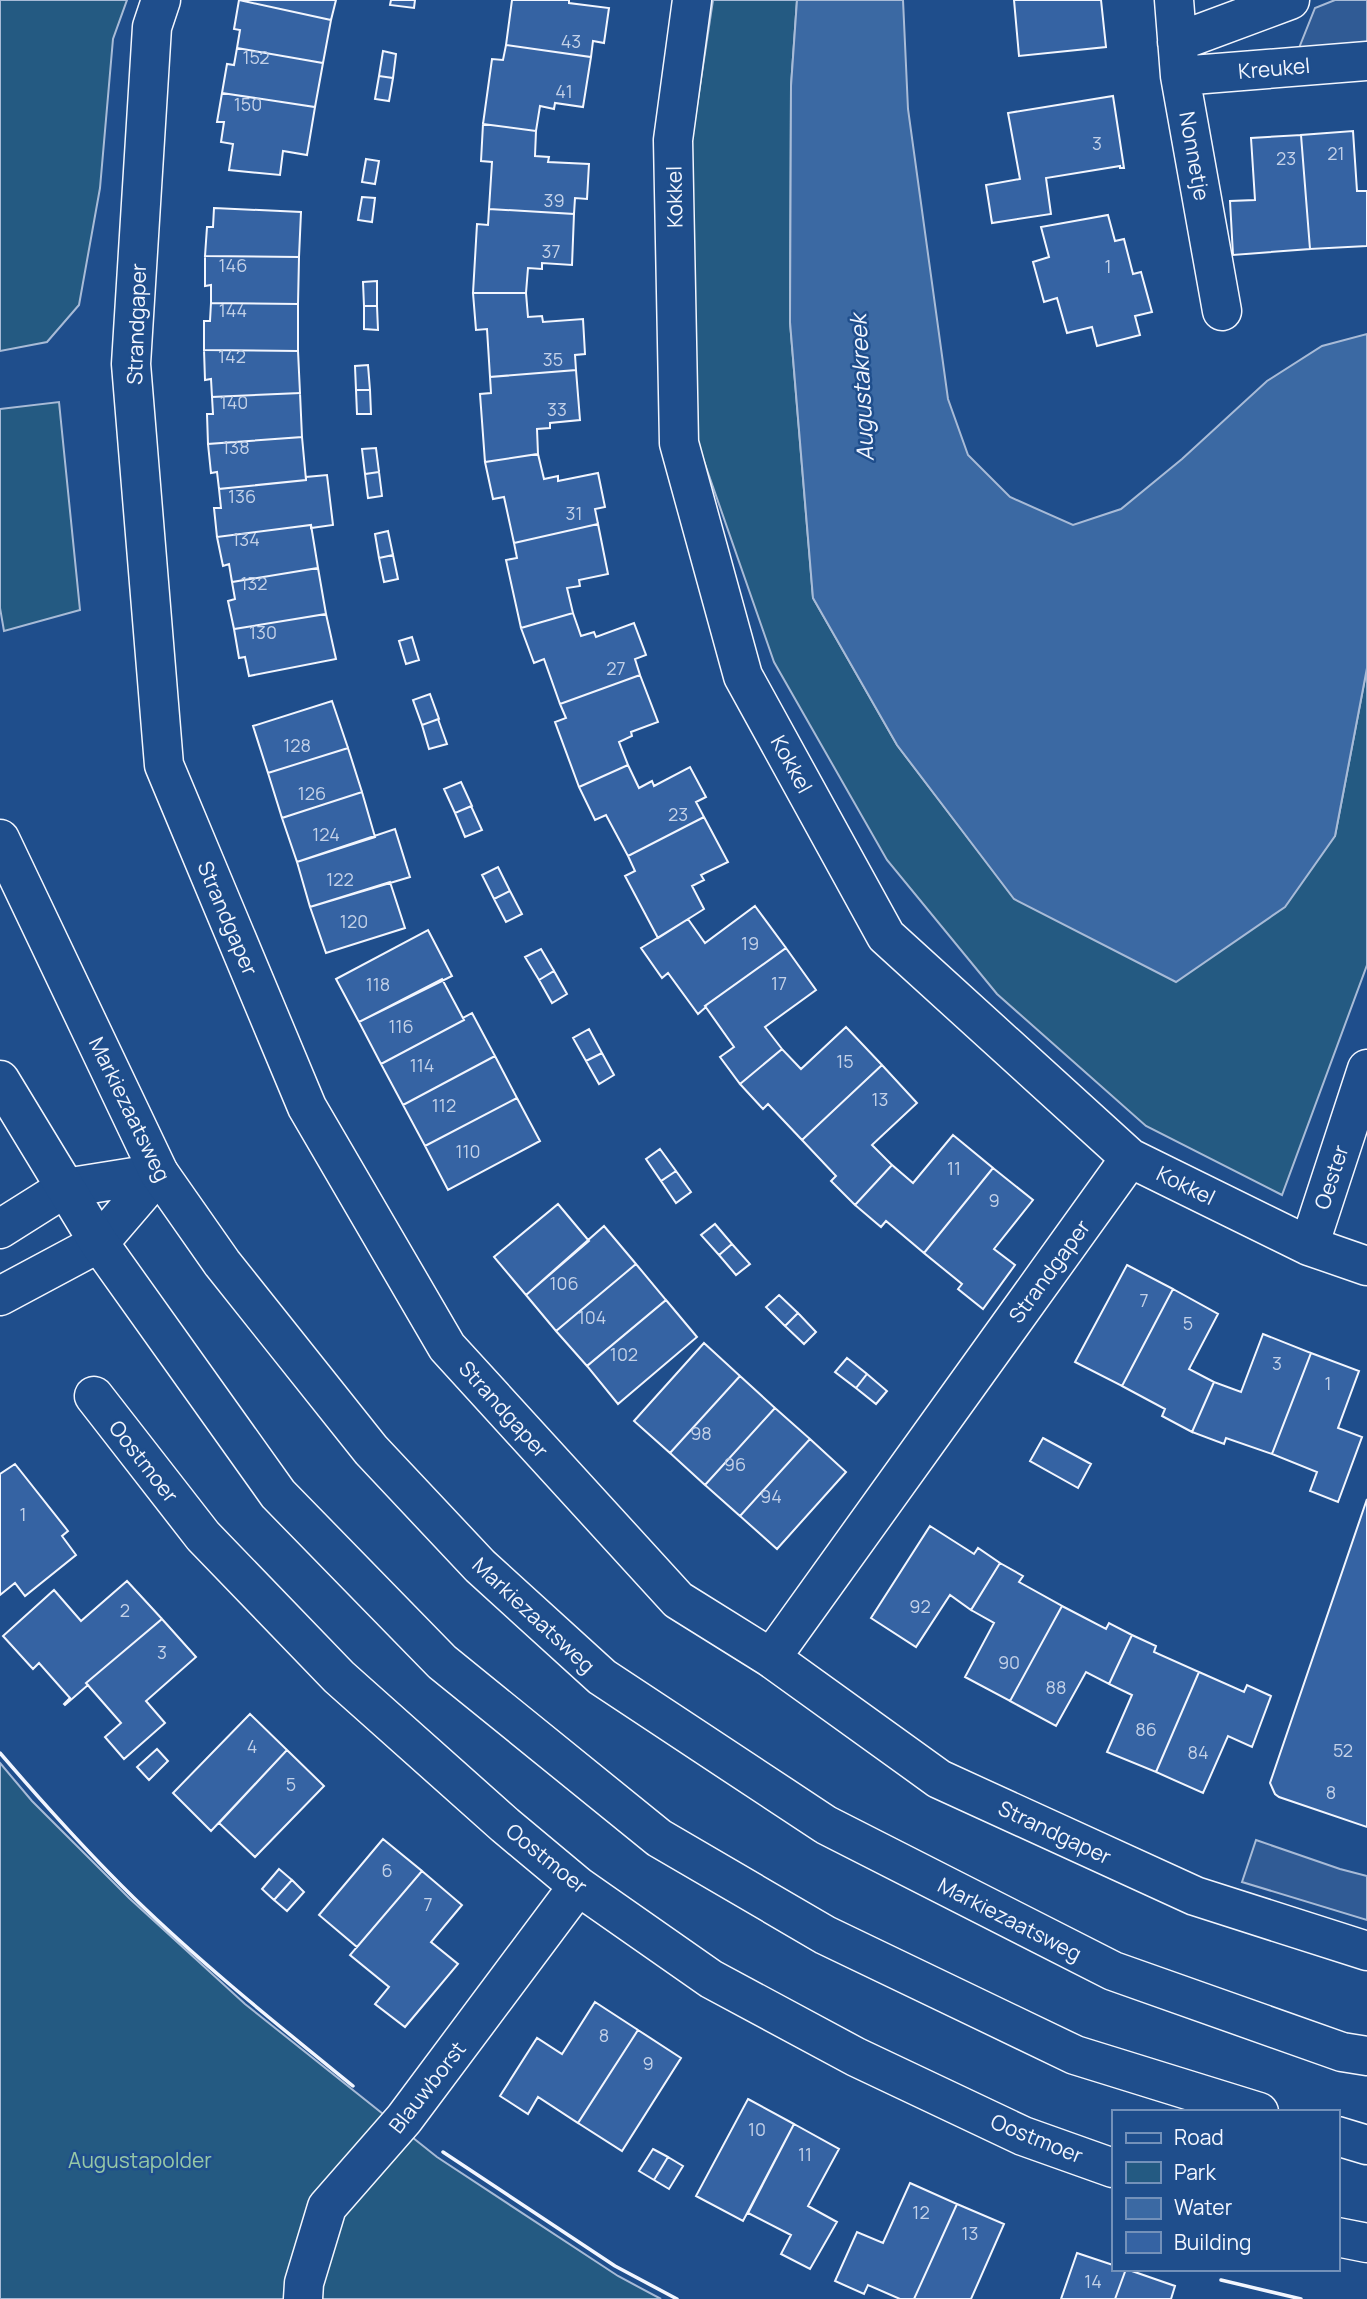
<svg xmlns="http://www.w3.org/2000/svg" width="1367" height="2299" viewBox="0 0 1367 2299" font-family="Manrope,sans-serif">
  <style>
    .green { fill: #245a82; stroke: #a8bbd7; stroke-width: 2 }
    .parking { fill: #305b95; stroke: #a8bbd7; stroke-width: 2 }
    .water { fill: #3b69a3; stroke: #a8bbd7; stroke-width: 2 }
    .building { fill: #3563a3; stroke: #f2f6ff; stroke-width: 2 }
    .lines { fill: none; stroke-linecap: round; stroke-linejoin: round }
    .street-casing { stroke: #f2f6ff; stroke-width: 41 }
    .secondary-casing { stroke: #f2f6ff; stroke-width: 41 }
    .primary-casing { stroke: #f2f6ff; stroke-width: 41 }
    .street { stroke: #1f4e8c; stroke-width: 38 }
    .secondary { stroke: #1f4e8c; stroke-width: 38 }
    .primary { stroke: #1f4e8c; stroke-width: 38 }
    .wall { stroke: #f2f6ff; stroke-width: 3.5 }
    .labels { text-anchor: middle; dominant-baseline: central; stroke-width: 5; stroke-linejoin: round; paint-order: stroke }
    .number-label { font-size: 18px; fill: #c3d1e8 }
    .street-label { font-size: 21px; fill: #f2f6ff; stroke: #1f4e8c }
    .park-label { font-size: 21px; fill: #97c8a6; stroke: #1f4e8c }
    .water-label { font-size: 23px; font-style: italic; fill: #f2f6ff; stroke: #1f4e8c }
  </style>
  <rect width="100%" height="100%" fill="#1f4e8c"/>
  <!-- green -->
  <path class="green" d="M0,0H127L113,39L100,188L79,305L47,342L0,351Z
    M713,0H797L791,86L790,322L813,598L897,745L1014,898L1335,836L1367,668V965L1282,1195L1146,1126L997,994L887,860L774,662L698,444L691,145Z
    M59,402L80,610L4,631L0,608V409Z
    M0,1763L32,1801L129,1898L245,2004L437,2157L618,2276L661,2299H0Z"/>
  <!-- parking -->
  <path class="parking" d="M1335,0H1367V46L1297,53L1315,8Z
    M1256,1840L1340,1869L1367,1876V1920L1242,1882Z"/>
  <!-- water -->
  <path class="water" d="M797,0H903L908,109L948,399L968,455L1010,497L1073,525L1121,509L1182,459L1267,381L1322,346L1367,334V668L1335,836L1285,907L1176,982L1014,899L897,745L813,598L790,322L791,86Z"/>
  <!-- building -->
  <path class="building" d="M239,0H336L331,20Z
    M239,0L331,20L323,63L237,48L240,30L234,29Z
    M391,0H415L414,8L390,5Z
    M512,0H569V3L609,8L604,43L593,41L591,57L506,45Z
    M1014,0H1101L1106,47L1019,56Z
    M506,45L591,57L583,107L555,103L554,109L540,106L536,131L483,124L492,59L503,60Z
    M237,48L323,63L315,107L222,93L227,64L234,65Z
    M383,51L396,54L393,78L379,76Z
    M379,76L393,78L389,101L375,99Z
    M222,93L315,107L307,155L283,151L280,175L229,170L233,144L221,142L224,122H217Z
    M1113,96L1124,168H1120V166L1046,178L1051,214L992,223L986,185L1020,179L1008,113Z
    M483,124L536,131L535,156L549,157L548,162L589,164L587,199L575,198L574,214L489,209L492,162L481,161Z
    M1353,131L1357,191H1367V246L1310,249L1301,135Z
    M1301,135L1310,249L1233,255L1230,201L1255,200L1251,138Z
    M366,159L379,161L375,184L362,182Z
    M362,197L375,198L372,222L358,220Z
    M214,208L301,212L299,257L205,256L207,227H213Z
    M489,209L574,214L572,265L542,263V269L528,268L526,293H473L477,224L488,225Z
    M1108,215L1115,241L1124,239L1133,274L1141,272L1152,312L1135,316L1140,335L1097,346L1092,327L1067,333L1057,298L1044,302L1033,262L1049,257L1041,227Z
    M205,256L299,257L298,304L211,303V285L205,286Z
    M377,281V306H364L363,282Z
    M473,293H526L528,317L542,316L543,322L583,319L585,354L575,355L576,370L490,377L487,329L476,330Z
    M211,303L298,304V351L204,350V321H210Z
    M364,306H377L378,330L364,329Z
    M204,350L298,351L300,393L212,397L211,379L205,380Z
    M368,365L370,390H356L355,366Z
    M576,370L580,420L550,423V428L537,429L538,454L485,462L480,394L491,393L490,377Z
    M356,390H370L371,414H357Z
    M300,393L302,437L208,444L207,414H213L212,397Z
    M302,437L306,480L219,489L217,472L211,473L208,444Z
    M376,448L379,472L365,474L362,449Z
    M538,454L544,479L558,476V481L598,473L605,507L595,509L598,524L514,543L504,497L493,499L485,462Z
    M379,472L382,496L368,498L365,474Z
    M327,475L333,525L311,528V525L217,537L214,508H221L219,489L306,480V477Z
    M598,524L608,574L579,580L580,586L567,588L573,613L521,628L506,560L517,558L514,543Z
    M311,525L318,568L232,582L229,564L223,566L217,537Z
    M388,531L393,555L379,558L375,534Z
    M393,555L398,579L384,582L379,558Z
    M318,568L326,614L234,629L228,601L235,599L232,582Z
    M573,613L581,636L594,632L596,637L634,623L646,655L635,659L640,675L560,704L544,659L534,663L521,628Z
    M326,614L336,659L249,676L245,657L239,658L234,629Z
    M412,637L419,660L406,664L399,641Z
    M640,675L658,722L631,732L632,736L619,742L628,765L579,787L555,722L566,718L560,704Z
    M430,694L439,719L422,725L413,700Z
    M332,701L348,748L268,773L253,726Z
    M438,719L447,744L429,749L422,725Z
    M348,748L362,792L282,818L268,773Z
    M628,765L639,788L652,781L654,786L690,767L706,797L696,802L704,817L628,856L606,815L595,820L579,787Z
    M461,782L472,806L455,813L444,789Z
    M362,792L375,837L297,862L282,818Z
    M471,806L482,830L465,837L455,813Z
    M704,817L728,862L701,875L704,880L692,886L704,909L658,938L625,876L635,871L628,856Z
    M395,829L410,877L310,907L297,862Z
    M498,867L510,891L494,899L482,875Z
    M390,882L405,928L326,953L310,907Z
    M510,891L522,914L506,922L494,899Z
    M755,906L786,948L705,1006L706,1007L698,1014L668,973L662,978L641,948L688,919L705,943Z
    M428,930L452,976L359,1022L336,979Z
    M786,948L816,990L765,1027L782,1049L740,1084L720,1057L734,1047L705,1006Z
    M541,949L554,971L539,980L525,957Z
    M554,971L567,994L552,1003L539,980Z
    M442,979L464,1020L381,1064L359,1022Z
    M472,1013L495,1056L403,1105L381,1064L464,1020L463,1018Z
    M846,1027L882,1065L802,1140L768,1104L763,1109L740,1084L782,1049L801,1069Z
    M589,1029L602,1053L586,1061L573,1038Z
    M602,1053L614,1075L599,1084L586,1061Z
    M495,1056L517,1098L425,1146L403,1105Z
    M882,1065L917,1103L872,1145L892,1165L855,1205L831,1181L836,1176L802,1140Z
    M517,1098L540,1141L448,1190L425,1146Z
    M953,1135L993,1168L924,1253L886,1221L881,1227L855,1205L892,1165L913,1183Z
    M660,1149L676,1171L661,1181L646,1159Z
    M993,1168L1033,1200L994,1249L1015,1265L983,1309L958,1289L962,1284L924,1253Z
    M676,1171L691,1192L676,1203L661,1181Z
    M558,1204L589,1241L526,1295L494,1257Z
    M715,1224L732,1244L719,1255L701,1235Z
    M604,1226L636,1264L556,1331L526,1295Z
    M732,1244L750,1264L736,1275L719,1255Z
    M636,1264L666,1300L587,1366L556,1331Z
    M1127,1265L1173,1289L1122,1386L1075,1362Z
    M1173,1289L1218,1314L1189,1369L1214,1382L1192,1432L1162,1416L1165,1409L1122,1386Z
    M779,1295L798,1313L785,1326L766,1307Z
    M666,1300L697,1337L618,1404L587,1366Z
    M798,1313L816,1332L804,1344L785,1326Z
    M1263,1334L1311,1353L1272,1454L1226,1438L1224,1444L1192,1432L1214,1382L1241,1392Z
    M704,1343L740,1376L670,1453L634,1421Z
    M1311,1353L1359,1371L1338,1428L1362,1437L1338,1502L1310,1491L1317,1472L1272,1454Z
    M847,1358L867,1374L856,1388L835,1372Z
    M867,1374L887,1391L876,1404L856,1388Z
    M740,1376L775,1408L705,1485L670,1453Z
    M775,1408L810,1439L740,1516L705,1485Z
    M1043,1438L1091,1464L1078,1488L1030,1461Z
    M810,1439L846,1472L777,1549L740,1516Z
    M15,1464L68,1531L62,1536L76,1555L25,1596L15,1583L0,1595V1474Z
    M1367,1499V1827L1279,1797L1275,1794L1270,1783Z
    M930,1526L974,1554L978,1548L1000,1563L971,1610L950,1595L916,1647L871,1618Z
    M1000,1563L1023,1576L1019,1582L1062,1606L1010,1701L965,1677L994,1623L971,1610Z
    M127,1581L162,1619L86,1683L88,1685L65,1705L64,1704L70,1698L39,1663L33,1669L3,1636L54,1590L81,1621Z
    M1062,1606L1106,1629L1109,1623L1132,1635L1109,1684L1086,1672L1056,1726L1010,1701Z
    M162,1619L196,1657L146,1701L165,1723L124,1759L105,1737L121,1723L86,1683Z
    M1132,1635L1156,1646L1154,1652L1199,1672L1156,1772L1107,1752L1132,1695L1109,1684Z
    M1199,1672L1244,1692L1247,1685L1271,1696L1252,1747L1228,1736L1203,1793L1156,1772Z
    M250,1714L287,1750L211,1831L173,1793Z
    M157,1749L168,1761L149,1780L137,1767Z
    M287,1750L324,1786L255,1857L219,1823Z
    M383,1839L422,1871L357,1947L319,1915Z
    M279,1869L292,1880L274,1900L262,1889Z
    M422,1871L462,1905L431,1942L458,1964L405,2027L375,2004L389,1987L350,1955Z
    M292,1880L304,1892L287,1911L274,1900Z
    M595,2002L638,2030L578,2123L538,2097L528,2114L500,2096L537,2038L562,2054Z
    M638,2030L681,2058L622,2151L578,2123Z
    M748,2099L794,2124L743,2221L696,2196Z
    M794,2124L839,2149L808,2206L837,2222L810,2269L781,2254L791,2235L748,2213Z
    M653,2149L668,2157L654,2180L639,2171Z
    M668,2157L683,2166L669,2189L654,2180Z
    M910,2183L957,2204L914,2299H900L868,2285L864,2294L835,2281L857,2232L883,2243Z
    M957,2204L1004,2224L971,2299H914Z
    M1077,2253L1113,2265V2269H1126L1115,2299H1061Z
    M1126,2269L1175,2286L1171,2299H1115Z"/>
  <g class="lines">
    <!-- street casing -->
    <g class="street-casing">
      <path id="street" d="M161,0L152,27L131,364L164,765L307,1107L447,1347L678,1600L771,1658L939,1779L1195,1896L1367,1951
        M692,0L673,140L679,443L743,676L886,936L1130,1158L1309,1246L1367,1266
        M1174,0L1180,76L1222,311
        M1177,42L1290,0
        M1180,76L1367,61
        M1309,1246L1367,1069
        M94,1396L203,1536L339,1677L505,1825L578,1886L711,1979L856,2057L1023,2136L1113,2168
        M771,1658L1130,1158
        M1337,2237L1367,2243
        M303,2299L304,2283L327,2207L404,2119L578,1886"/>
    </g>
    <!-- secondary casing -->
    <g class="secondary-casing">
      <path id="secondary" d="M0,1229L65,1188L159,1173
        M0,1296L99,1243L159,1173"/>
    </g>
    <!-- primary casing -->
    <g class="primary-casing">
      <path id="primary" d="M0,839L159,1173L222,1263L371,1450L480,1566L602,1677L826,1825L1113,1971L1342,2052L1367,2056
        M0,1080L99,1243L278,1494L442,1662L659,1838L825,1935L1075,2055L1259,2112
        M1337,2136L1367,2145"/>
    </g>
    <!-- street -->
    <use href="#street" class="street"/>
    <!-- secondary -->
    <use href="#secondary" class="secondary"/>
    <!-- primary -->
    <use href="#primary" class="primary"/>
    <!-- wall -->
    <path class="wall" d="M0,1753C43,1803 87,1852 134,1898C203,1965 278,2025 353,2086
      M443,2152L615,2266L677,2299
      M1221,2280L1301,2299"/>
  </g>
  <g class="labels">
    <!-- number labels -->
    <g class="number-label">
      <text x="571" y="41">43</text>
      <text x="256" y="57">152</text>
      <text x="564" y="91">41</text>
      <text x="248" y="104">150</text>
      <text x="1097" y="143">3</text>
      <text x="1336" y="153">21</text>
      <text x="1286" y="158">23</text>
      <text x="554" y="200">39</text>
      <text x="551" y="251">37</text>
      <text x="233" y="265">146</text>
      <text x="1108" y="266">1</text>
      <text x="233" y="310">144</text>
      <text x="232" y="356">142</text>
      <text x="553" y="359">35</text>
      <text x="234" y="402">140</text>
      <text x="557" y="409">33</text>
      <text x="236" y="447">138</text>
      <text x="242" y="496">136</text>
      <text x="574" y="513">31</text>
      <text x="246" y="539">134</text>
      <text x="254" y="583">132</text>
      <text x="263" y="632">130</text>
      <text x="616" y="668">27</text>
      <text x="297" y="745">128</text>
      <text x="312" y="793">126</text>
      <text x="678" y="814">23</text>
      <text x="326" y="834">124</text>
      <text x="340" y="879">122</text>
      <text x="354" y="921">120</text>
      <text x="750" y="943">19</text>
      <text x="779" y="983">17</text>
      <text x="378" y="984">118</text>
      <text x="401" y="1026">116</text>
      <text x="845" y="1061">15</text>
      <text x="422" y="1065">114</text>
      <text x="880" y="1099">13</text>
      <text x="444" y="1105">112</text>
      <text x="468" y="1151">110</text>
      <text x="954" y="1168">11</text>
      <text x="994" y="1200">9</text>
      <text x="564" y="1283">106</text>
      <text x="1144" y="1300">7</text>
      <text x="592" y="1317">104</text>
      <text x="1188" y="1323">5</text>
      <text x="624" y="1354">102</text>
      <text x="1277" y="1363">3</text>
      <text x="1328" y="1383">1</text>
      <text x="701" y="1433">98</text>
      <text x="735" y="1464">96</text>
      <text x="771" y="1496">94</text>
      <text x="23" y="1514">1</text>
      <text x="920" y="1606">92</text>
      <text x="125" y="1610">2</text>
      <text x="162" y="1652">3</text>
      <text x="1009" y="1662">90</text>
      <text x="1056" y="1687">88</text>
      <text x="1146" y="1729">86</text>
      <text x="252" y="1746">4</text>
      <text x="1343" y="1750">52</text>
      <text x="1198" y="1752">84</text>
      <text x="291" y="1784">5</text>
      <text x="1331" y="1792">8</text>
      <text x="387" y="1870">6</text>
      <text x="428" y="1904">7</text>
      <text x="604" y="2035">8</text>
      <text x="648" y="2063">9</text>
      <text x="757" y="2129">10</text>
      <text x="805" y="2154">11</text>
      <text x="921" y="2212">12</text>
      <text x="970" y="2233">13</text>
      <text x="1093" y="2281">14</text>
    </g>
    <!-- street labels -->
    <g class="street-label">
      <text transform="translate(1274 68) rotate(-5)">Kreukel</text>
      <text transform="translate(1195 156) rotate(80)">Nonnetje</text>
      <text transform="translate(674 197) rotate(-91)">Kokkel</text>
      <text transform="translate(136 324) rotate(-88)">Strandgaper</text>
      <text transform="translate(792 764) rotate(61)">Kokkel</text>
      <text transform="translate(228 918) rotate(67)">Strandgaper</text>
      <text transform="translate(130 1109) rotate(64)">Markiezaatsweg</text>
      <text transform="translate(1331 1177) rotate(-72)">Oester</text>
      <text transform="translate(1186 1185) rotate(26)">Kokkel</text>
      <text transform="translate(1049 1271) rotate(-54)">Strandgaper</text>
      <text transform="translate(504 1409) rotate(48)">Strandgaper</text>
      <text transform="translate(144 1461) rotate(52)">Oostmoer</text>
      <text transform="translate(534 1615) rotate(43)">Markiezaatsweg</text>
      <text transform="translate(1055 1832) rotate(25)">Strandgaper</text>
      <text transform="translate(547 1858) rotate(39)">Oostmoer</text>
      <text transform="translate(1010 1919) rotate(27)">Markiezaatsweg</text>
      <text transform="translate(427 2087) rotate(-52)">Blauwborst</text>
      <text transform="translate(1037 2138) rotate(22)">Oostmoer</text>
    </g>
    <!-- park labels -->
    <g class="park-label">
      <text x="140" y="2160">Augustapolder</text>
    </g>
    <!-- water labels -->
    <g class="water-label">
      <text transform="translate(861 388) rotate(-93)">Augustakreek</text>
    </g>
  </g>
  <!-- legend -->
  <rect x="1112" y="2110" width="228" height="161" fill="#1f4e8c" stroke="#7391ba" stroke-width="2"/>
  <rect x="1126" y="2133" width="35" height="10" fill="#1f4e8c" stroke="#7391ba" stroke-width="2"/>
  <text x="1174" y="2145" font-size="21" fill="#f2f6ff">Road</text>
  <rect x="1126" y="2162" width="35" height="21" fill="#245a82" stroke="#7391ba" stroke-width="2"/>
  <text x="1174" y="2180" font-size="21" fill="#f2f6ff">Park</text>
  <rect x="1126" y="2198" width="35" height="21" fill="#3b69a3" stroke="#7391ba" stroke-width="2"/>
  <text x="1174" y="2215" font-size="21" fill="#f2f6ff">Water</text>
  <rect x="1126" y="2232" width="35" height="21" fill="#3563a3" stroke="#7391ba" stroke-width="2"/>
  <text x="1174" y="2250" font-size="21" fill="#f2f6ff">Building</text>
</svg>
